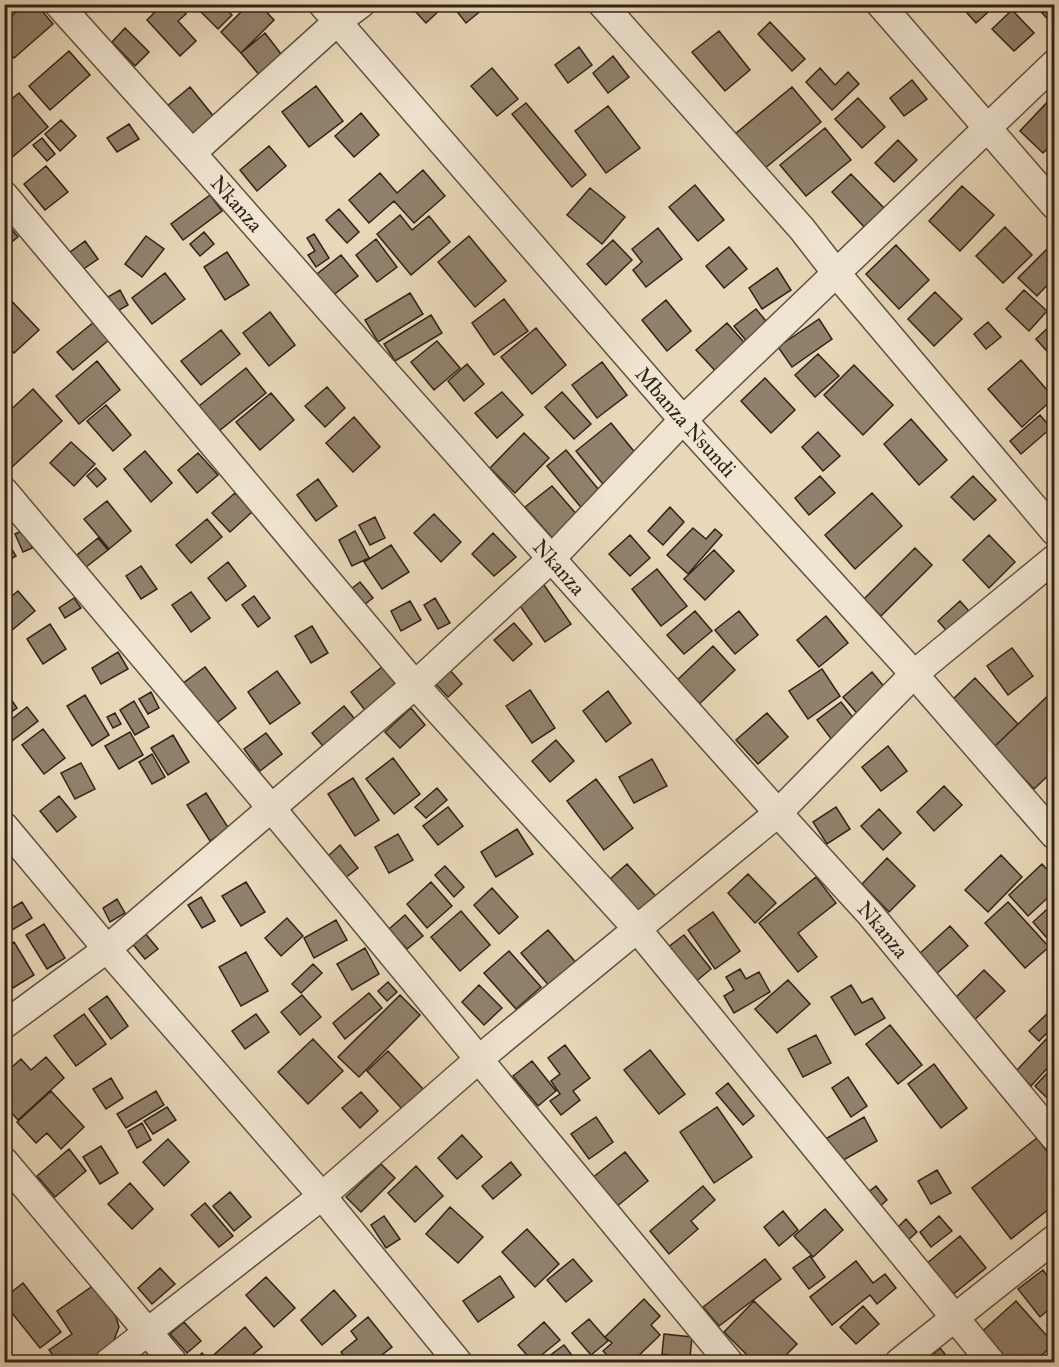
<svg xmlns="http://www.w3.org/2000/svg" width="1059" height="1367" viewBox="0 0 1059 1367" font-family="'IM FELL Great Primer',serif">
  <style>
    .building { fill: #91816c; stroke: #322319; stroke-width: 1.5 }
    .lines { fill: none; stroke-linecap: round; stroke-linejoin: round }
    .minor-casing { stroke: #605041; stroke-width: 30 }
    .minor { stroke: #f0e5d1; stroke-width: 27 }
    .labels { text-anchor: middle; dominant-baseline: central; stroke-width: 4.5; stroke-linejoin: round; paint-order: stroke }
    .street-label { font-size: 21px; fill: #322319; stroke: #f0e5d1 }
  </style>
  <rect width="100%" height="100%" fill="#e8d7b8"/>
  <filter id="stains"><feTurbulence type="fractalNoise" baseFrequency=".00333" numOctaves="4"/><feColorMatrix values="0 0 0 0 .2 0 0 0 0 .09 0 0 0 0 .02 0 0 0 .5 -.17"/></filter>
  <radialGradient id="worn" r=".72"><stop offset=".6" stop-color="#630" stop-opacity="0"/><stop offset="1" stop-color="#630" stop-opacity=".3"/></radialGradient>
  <!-- building -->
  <path class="building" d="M25,4H36L53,24L14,58L4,47V23Z
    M146,4H177L186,14L178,21L196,41L180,56L147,20L154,13Z
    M193,4H221L232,15L218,29Z
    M249,4H259L274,20L241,53L221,32Z
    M417,4H440L443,7L426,23L413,9Z
    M451,4H489L466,23Z
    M959,4H997L976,23Z
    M1034,4H1054V26Z
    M1012,10L1034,33L1014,51L992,29Z
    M770,22L805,59L792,71L758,34Z
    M125,28L149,52L135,66L112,42Z
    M719,31L750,70L725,91L692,52Z
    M265,33L284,58L261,77L241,53Z
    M579,47L592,65L568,83L555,65Z
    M69,51L90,75L50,110L29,86Z
    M613,56L629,77L608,93L593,73Z
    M492,68L518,99L497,116L471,86Z
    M820,68L835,85L848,72L859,84L832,110L806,82Z
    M912,80L927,99L904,116L890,98Z
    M316,86L343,121L309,147L282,112Z
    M190,87L214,117L185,140L161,111Z
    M792,87L821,122L764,169L735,134Z
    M19,93L48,127L4,164V105Z
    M1054,95V142L1043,153L1020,131Z
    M858,98L885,127L862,148L835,119Z
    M526,103L586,175L572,187L512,114Z
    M608,106L640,148L606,173L575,131Z
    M361,113L379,135L354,157L335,136Z
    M61,120L76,136L60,151L45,134Z
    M129,124L139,139L117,152L107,138Z
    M825,128L851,160L806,196L780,165Z
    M42,138L55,154L47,161L33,145Z
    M898,140L917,160L894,182L875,163Z
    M269,146L286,166L257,191L240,170Z
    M46,166L68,192L45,210L24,184Z
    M423,170L445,196L414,223L394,201L369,223L349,200L380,173L397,193Z
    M851,174L885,209L865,228L832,192Z
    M695,185L724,220L698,241L669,207Z
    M962,186L994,215L960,251L929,221Z
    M590,188L625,217L602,244L567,215Z
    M210,195L222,211L183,240L171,224Z
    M339,209L359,232L347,243L326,220Z
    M400,215L412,230L429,216L450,242L411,275L377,234Z
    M4,220L18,237L4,248Z
    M1005,227L1032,255L1003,283L976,256Z
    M658,228L682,259L646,287L633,270L642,262L632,249Z
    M204,232L214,244L200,256L190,244Z
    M314,234L329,258L316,267L308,255L315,251L307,238Z
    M146,236L164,249L142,277L125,264Z
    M469,236L506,281L475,307L438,262Z
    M376,239L397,267L377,282L356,255Z
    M613,240L632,260L606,285L587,264Z
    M85,241L98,259L82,270L69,253Z
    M896,245L929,280L899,309L866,274Z
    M729,247L747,269L724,288L706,266Z
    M1047,249L1054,257V278L1037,296L1018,278Z
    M227,252L249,285L225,300L204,267Z
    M341,255L358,276L328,299L312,278Z
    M777,268L791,290L762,309L749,288Z
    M165,273L185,299L152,324L132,298Z
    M120,290L128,305L114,313L106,298Z
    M1024,290L1047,311L1029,331L1006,309Z
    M935,292L962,319L934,346L908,319Z
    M4,293L39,330L14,353L4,343Z
    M410,293L423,314L378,342L365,320Z
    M504,299L528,331L494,355L472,323Z
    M666,300L691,331L667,351L642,320Z
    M756,309L775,332L754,350L734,326Z
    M270,312L295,345L269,366L243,333Z
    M431,315L442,333L395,361L384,344Z
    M819,319L832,339L792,367L778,347Z
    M94,322L109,340L73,370L57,352Z
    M988,322L1001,337L986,349L974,334Z
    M1054,322V359L1036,339Z
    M727,323L750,349L720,376L696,350Z
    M536,328L566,365L532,394L501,357Z
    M221,330L240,354L201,385L181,361Z
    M437,341L460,368L434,390L411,362Z
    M818,354L839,376L815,397L795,375Z
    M1021,360L1054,398L1022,427L988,389Z
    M97,361L120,390L79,424L56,396Z
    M602,362L627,395L597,418L572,385Z
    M467,364L484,384L464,401L448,381Z
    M854,365L893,405L863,435L824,395Z
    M246,368L266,393L219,431L199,406Z
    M765,378L795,410L771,433L741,401Z
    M327,387L345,408L325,427L305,406Z
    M33,389L62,421L12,467L4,459V416Z
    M502,392L523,415L497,438L475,413Z
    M562,392L591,424L574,439L545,407Z
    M271,393L294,420L260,450L236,422Z
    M106,405L131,435L113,451L87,421Z
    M1040,415L1051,428L1021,454L1010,441Z
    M354,417L380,447L353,472L326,443Z
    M911,419L947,460L919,485L884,444Z
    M611,423L641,460L607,489L576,451Z
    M818,432L840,456L823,471L802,447Z
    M524,433L549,458L515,493L490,468Z
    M71,442L95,464L74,486L50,463Z
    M566,450L603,495L584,511L547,466Z
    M145,451L172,483L151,502L124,469Z
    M198,453L218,475L197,493L178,470Z
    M96,468L106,479L97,487L87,476Z
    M820,476L835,493L809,515L795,498Z
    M973,476L996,500L974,520L951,497Z
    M318,479L337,506L316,521L297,495Z
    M552,486L578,516L553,539L525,507Z
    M235,493L252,512L230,532L212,513Z
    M872,493L902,526L855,569L825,535Z
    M107,501L131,531L109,549L84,519Z
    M670,507L684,522L663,545L648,531Z
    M434,514L461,542L441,562L414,533Z
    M375,517L385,538L370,545L359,525Z
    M207,519L222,537L191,563L176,545Z
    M693,528L706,539L715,529L722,535L688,574L667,555Z
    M24,530L32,548L23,552L15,534Z
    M355,531L369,558L352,566L339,540Z
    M493,533L516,557L494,576L472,554Z
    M630,535L650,558L630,576L609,554Z
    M989,535L1015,562L989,588L963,560Z
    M4,537L16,556L4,563Z
    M98,538L108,550L86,567L77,555Z
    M391,545L409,572L382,589L364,562Z
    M915,548L932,565L881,616L864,599Z
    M714,550L734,571L705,600L684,579Z
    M228,562L246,586L226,601L208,578Z
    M141,566L157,589L141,599L126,576Z
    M657,569L687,606L661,626L632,589Z
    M360,582L373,598L364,605L351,589Z
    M544,585L571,624L545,642L518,603Z
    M18,591L35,611L11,631L4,624V602Z
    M191,592L210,618L191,632L172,605Z
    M254,596L270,618L258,627L242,605Z
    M74,598L81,608L65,618L59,608Z
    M435,598L450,623L438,629L424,605Z
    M410,601L421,620L401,631L391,611Z
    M960,601L975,618L953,638L938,621Z
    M695,611L712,631L684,654L667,635Z
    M739,611L758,635L735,654L715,630Z
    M826,616L848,643L819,667L797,640Z
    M514,623L532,644L513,661L494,640Z
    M50,624L66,649L43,664L27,639Z
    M312,626L328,653L311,663L295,636Z
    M713,646L735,670L694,709L672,685Z
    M1012,648L1033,676L1008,695L987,666Z
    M118,652L128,669L101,684L92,668Z
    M205,667L236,708L214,725L182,684Z
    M382,667L403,693L371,718L351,692Z
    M449,669L462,684L448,697L434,682Z
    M822,669L840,696L808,719L789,691Z
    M277,671L300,703L270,724L248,692Z
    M872,672L895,700L867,725L843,697Z
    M975,678L1018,724L994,747L951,701Z
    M4,689L17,708L4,717Z
    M530,690L555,728L532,743L506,706Z
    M1054,690V770L1034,789L994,747Z
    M608,691L631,723L606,742L583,711Z
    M151,692L159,708L148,714L139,699Z
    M85,695L109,735L92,746L67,706Z
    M134,701L149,727L135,735L120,710Z
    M841,702L862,729L838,748L817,720Z
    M344,706L359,724L327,751L312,733Z
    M27,707L38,721L4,747V725Z
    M411,708L425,725L400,748L385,732Z
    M115,713L121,724L113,728L107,717Z
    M767,713L788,737L758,764L736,740Z
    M43,729L65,758L44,774L22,745Z
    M130,732L143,755L119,769L105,746Z
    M266,733L282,754L260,771L244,749Z
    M173,735L189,762L168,775L151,748Z
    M556,740L574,761L550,782L532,761Z
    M888,746L907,771L881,791L862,767Z
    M152,754L165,777L152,784L139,762Z
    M393,758L420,794L394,814L366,779Z
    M652,759L667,786L634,803L619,777Z
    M81,763L95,789L75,799L61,773Z
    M353,778L379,820L355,836L328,794Z
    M596,779L633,828L604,850L567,801Z
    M944,786L962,805L934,831L917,812Z
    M437,788L447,800L426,818L415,807Z
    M206,793L229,829L210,841L187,805Z
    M59,796L76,817L57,832L40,811Z
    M448,807L463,826L438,845L423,826Z
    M836,807L850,829L827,844L813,822Z
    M879,809L901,833L883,850L861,826Z
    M517,829L533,854L496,877L481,852Z
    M398,834L413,860L389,873L375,847Z
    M340,845L358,868L345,878L328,856Z
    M1001,855L1022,877L988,912L965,890Z
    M887,858L915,886L889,912L862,884Z
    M627,864L662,903L644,919L609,880Z
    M1042,864L1054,877V892L1028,916L1009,895Z
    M445,866L464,887L454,897L435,875Z
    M748,874L776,903L755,923L728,893Z
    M816,877L836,903L798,933L817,957L798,972L759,923Z
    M246,882L265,912L241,926L222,896Z
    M431,882L452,906L427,928L407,904Z
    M492,888L518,917L499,934L474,905Z
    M201,897L215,921L202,928L188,905Z
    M117,899L125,913L110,922L103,908Z
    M22,902L32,918L4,935V913Z
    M1008,902L1049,947L1025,968L985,923Z
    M1054,903V941L1052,944L1033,922Z
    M461,911L490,945L460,971L431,937Z
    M713,912L740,951L715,969L688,930Z
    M405,915L423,936L407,949L389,929Z
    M287,918L303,936L281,956L265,938Z
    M336,920L347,940L314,958L304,938Z
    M44,924L65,958L47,969L26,935Z
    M950,926L968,946L935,975L918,955Z
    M548,930L578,965L551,988L521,953Z
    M144,932L158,949L145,959L131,942Z
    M684,935L711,969L694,983L667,948Z
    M14,942L34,975L13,988L4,975V948Z
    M365,948L379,974L352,990L337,964Z
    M509,951L541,987L516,1009L484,973Z
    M246,952L268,991L241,1006L219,967Z
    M313,964L322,973L301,993L292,984Z
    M740,969L746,979L759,972L770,992L734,1013L724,996L734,990L726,977Z
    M984,970L1005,991L969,1025L949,1004Z
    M788,980L810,1004L777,1033L755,1009Z
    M388,982L397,992L387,1001L378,991Z
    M479,985L502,1008L484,1025L462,1002Z
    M851,985L862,1003L872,998L885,1018L855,1035L831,997Z
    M369,993L382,1008L345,1039L333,1023Z
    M302,995L321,1017L300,1035L281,1012Z
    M400,995L420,1015L359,1077L338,1057Z
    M107,996L128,1026L111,1039L89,1009Z
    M1050,1011L1054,1015V1026L1039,1041L1029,1031Z
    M84,1014L106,1044L76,1066L54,1036Z
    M256,1014L269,1032L245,1049L232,1031Z
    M890,1025L922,1065L898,1084L866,1044Z
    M1054,1031V1061L1031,1086L1016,1071Z
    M816,1035L831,1063L803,1077L788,1049Z
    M313,1039L343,1071L308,1104L278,1072Z
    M565,1045L590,1078L573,1091L580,1100L561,1115L550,1101L560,1094L551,1081L560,1074L548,1058Z
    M650,1050L685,1094L659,1114L624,1070Z
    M388,1051L424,1090L403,1110L367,1071Z
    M46,1057L64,1078L18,1120L4,1105V1074L21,1059L31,1070Z
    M532,1061L556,1091L538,1106L513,1076Z
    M934,1064L967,1108L941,1128L908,1084Z
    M1054,1066V1105L1035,1086Z
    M848,1077L867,1106L851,1117L832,1088Z
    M111,1078L123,1098L106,1109L93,1089Z
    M728,1083L754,1116L743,1125L716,1093Z
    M51,1091L84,1127L61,1149L47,1133L36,1143L17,1122Z
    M156,1091L164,1105L126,1128L117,1114Z
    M361,1092L378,1111L360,1128L342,1108Z
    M167,1107L176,1120L153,1134L144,1121Z
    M717,1107L752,1157L714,1183L680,1132Z
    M596,1117L613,1142L589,1159L571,1134Z
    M864,1117L877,1141L840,1162L827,1138Z
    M142,1123L151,1140L137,1148L128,1131Z
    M462,1135L482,1157L457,1179L438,1158Z
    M1037,1138L1054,1161V1205L1011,1239L972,1188Z
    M168,1139L189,1162L164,1186L143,1162Z
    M101,1146L118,1173L100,1184L83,1157Z
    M69,1149L86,1171L55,1197L37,1176Z
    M625,1152L648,1181L616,1207L592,1178Z
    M511,1162L521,1175L493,1199L482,1186Z
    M381,1164L395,1178L361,1212L346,1197Z
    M416,1166L443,1196L415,1222L388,1193Z
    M937,1170L951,1193L931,1204L918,1181Z
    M130,1183L153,1209L132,1229L108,1204Z
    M703,1186L715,1200L691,1221L698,1229L669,1254L650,1231Z
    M876,1186L887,1200L877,1209L866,1194Z
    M230,1192L251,1217L234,1231L213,1206Z
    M205,1203L233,1236L219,1247L191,1215Z
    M450,1207L483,1237L458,1263L426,1234Z
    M825,1209L843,1230L813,1257L794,1236Z
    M783,1211L798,1230L779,1246L764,1227Z
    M384,1216L400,1239L386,1248L371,1225Z
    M939,1216L952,1231L931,1247L920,1232Z
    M906,1219L917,1232L905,1243L894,1231Z
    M527,1229L559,1264L535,1287L502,1252Z
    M960,1236L986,1268L952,1295L926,1264Z
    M810,1256L825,1277L809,1289L793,1268Z
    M573,1259L592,1281L566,1302L547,1280Z
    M765,1259L781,1279L719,1326L703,1307Z
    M856,1261L873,1283L885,1274L896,1288L877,1304L870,1295L832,1325L810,1297Z
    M160,1268L175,1284L152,1304L138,1288Z
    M1043,1270L1054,1286V1305L1040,1317L1018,1289Z
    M500,1276L514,1297L478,1322L463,1301Z
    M266,1277L295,1308L274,1327L246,1295Z
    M23,1283L61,1332L40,1348L4,1303V1298Z
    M94,1285L116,1317L119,1327L114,1340L108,1350L89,1362H58L49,1350L72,1334L57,1311Z
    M334,1290L356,1316L322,1345L301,1320Z
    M644,1299L660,1316L651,1325L660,1335L632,1362H614L603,1351L612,1343L605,1337Z
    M754,1301L797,1344L779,1362H754L724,1332Z
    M1016,1301L1054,1344L1034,1362H998L976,1337Z
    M863,1306L879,1324L856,1344L840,1327Z
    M368,1317L392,1347L383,1354L390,1362H349L341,1352L357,1339L351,1331Z
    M589,1319L608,1341L591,1355L572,1333Z
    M184,1322L201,1341L187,1353L170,1334Z
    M544,1322L560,1340L533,1362L518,1345Z
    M245,1327L262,1347L246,1360L248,1362H192L202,1353L208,1360Z
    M664,1334L692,1337L690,1358L662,1354Z
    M564,1345L577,1362H541Z
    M940,1348L949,1359L945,1362H925Z"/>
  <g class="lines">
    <!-- minor casing -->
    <g class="minor-casing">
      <g id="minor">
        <path id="s1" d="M58,4L192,153L336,317L778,813L870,914L1054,1137"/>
        <path id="s2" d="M322,4L683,420L914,674L1054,835"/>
        <path d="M602,4L802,229L837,274L1054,531"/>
        <path d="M880,4L1054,205"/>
        <path d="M192,153L337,22L361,4"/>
        <path d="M4,195L415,685L638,930L991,1362"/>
        <path d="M4,491L272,809L729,1362"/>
        <path d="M4,826L107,949L322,1196L458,1362"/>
        <path d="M4,1025L107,949L415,685L551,559L683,420L1054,64"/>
        <path d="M4,1161L173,1362"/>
        <path d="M109,1362L322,1196L479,1059L778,813L914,674L1054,559"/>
        <path d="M899,1362L1054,1239"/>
      </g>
    </g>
    <!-- minor -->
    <use href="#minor" class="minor"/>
  </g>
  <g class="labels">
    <!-- street labels -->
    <g class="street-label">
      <text stroke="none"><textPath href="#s1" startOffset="268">Nkanza</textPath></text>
      <text stroke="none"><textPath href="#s2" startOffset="554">Mbanza Nsundi</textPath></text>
      <text stroke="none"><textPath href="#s1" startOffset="754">Nkanza</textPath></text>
      <text stroke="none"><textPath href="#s1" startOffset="1240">Nkanza</textPath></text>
    </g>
  </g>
  <!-- margin -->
  <rect width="1059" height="1367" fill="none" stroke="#e8d7b8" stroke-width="24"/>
  <rect x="6" y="6" width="1047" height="1355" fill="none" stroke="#322319" stroke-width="3"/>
  <rect x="12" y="12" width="1035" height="1343" fill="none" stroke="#322319" stroke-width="1.5"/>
  <rect width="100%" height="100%" filter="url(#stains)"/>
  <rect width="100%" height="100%" fill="url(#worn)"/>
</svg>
